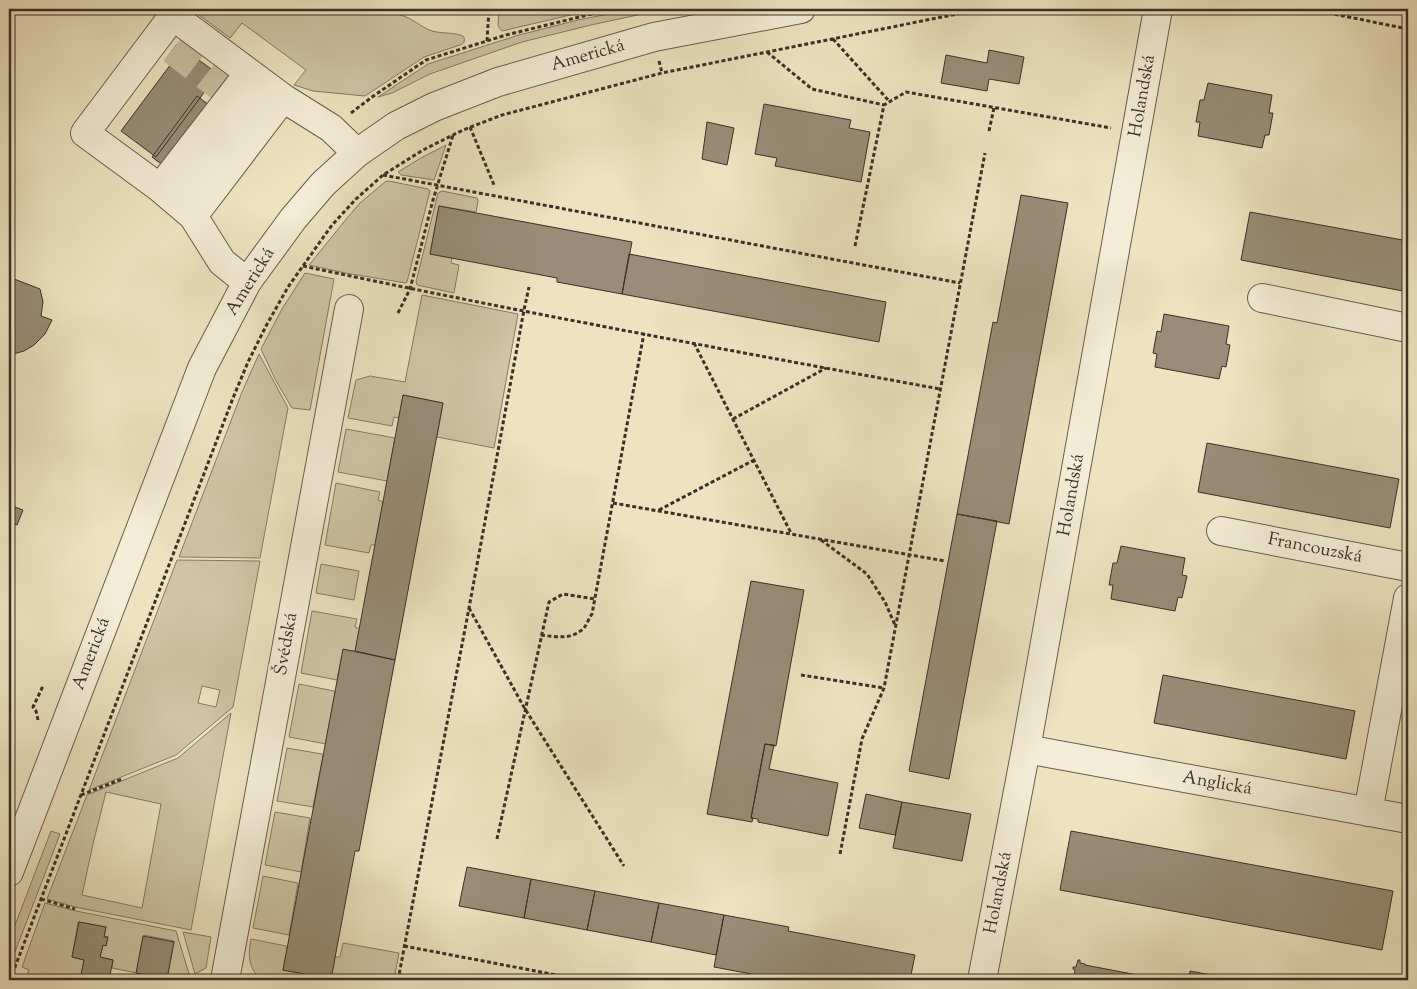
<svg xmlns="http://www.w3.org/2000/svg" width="1417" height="989" viewBox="0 0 1417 989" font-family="'Sorts Mill Goudy',serif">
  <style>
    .green { fill: #cfc5a7; stroke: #857a68; fill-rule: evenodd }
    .building { fill: #988d78; stroke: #3b3028 }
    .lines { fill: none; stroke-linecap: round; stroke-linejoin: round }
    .minor-tunnel { stroke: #c9bfa2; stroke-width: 28; stroke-dasharray: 28 14; stroke-linecap: butt }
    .minor-casing { stroke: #685d4e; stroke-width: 30 }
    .path { stroke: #3b3028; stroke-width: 3; stroke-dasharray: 4 2.5; stroke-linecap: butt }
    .minor { stroke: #f3edd7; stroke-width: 28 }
    .labels { text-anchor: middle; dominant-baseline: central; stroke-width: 4.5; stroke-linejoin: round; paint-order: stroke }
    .street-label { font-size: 18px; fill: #3b3028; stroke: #f3edd7 }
  </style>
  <rect width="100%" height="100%" fill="#ede3c1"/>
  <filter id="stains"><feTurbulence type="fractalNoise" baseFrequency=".004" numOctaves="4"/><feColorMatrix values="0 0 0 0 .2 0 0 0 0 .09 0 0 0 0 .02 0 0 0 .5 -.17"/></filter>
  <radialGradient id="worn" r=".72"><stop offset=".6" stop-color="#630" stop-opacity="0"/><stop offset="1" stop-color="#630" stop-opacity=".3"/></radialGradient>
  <!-- green -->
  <path class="green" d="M191,9H381L400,10L399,15C412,17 420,27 432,31C442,34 458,32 464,37C465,41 464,44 460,45L424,57L365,96L313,91L294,85L306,70L242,23L230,38Z
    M499,9H596L502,31L498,26Z
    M634,9H638L642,14L591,25L522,42L430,74L392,93L378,97L428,64L519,35L578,20Z
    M446,145L434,180L401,175L398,172L419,159Z
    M389,181L428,189L430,191L407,282L406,283L345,273L309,265L348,217L360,203L385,182Z
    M442,191L477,198L478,201L476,212L439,206L430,254L452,258L451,263L459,265L454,293L417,285L416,282L438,193Z
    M305,273L334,279L310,410L292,408L275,379L261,349L282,309Z
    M422,295L518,314L494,448L437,437L443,403L403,395L399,418L394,417L392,426L348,418L356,380L370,376L405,382Z
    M259,354L288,408L260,558L179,557L242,392Z
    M346,429L395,438L387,481L338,472Z
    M336,483L380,492L378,500L383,502L375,545H371L369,553L325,545Z
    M177,560L260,561L233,707L176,755L89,790ZM202,686L220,690L216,707L198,703Z
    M321,564L359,571L354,600L316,593Z
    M312,611L357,619L355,627L360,629L355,651L343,650L337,680L301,673Z
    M299,684L334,691L335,693L326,744L289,737Z
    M231,713L191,930L75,907L47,899L87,795L178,758ZM106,792L161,804L142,908L82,895L93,844Z
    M287,748L322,754L323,756L313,807L277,801Z
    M275,812L310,818L301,872L265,865Z
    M51,831L60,834L15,952L9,949V941Z
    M263,876L298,883L289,935L253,928Z
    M45,903L76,911L176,931L190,977L180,980L167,978L174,941L144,935L137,973L112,968L113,960L100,957L103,945L108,937L104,936L106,927L78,922L72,957L84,960L80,980H25L29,970L22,967Z
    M183,932L211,937L206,968L195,974Z
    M251,939L286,946L287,949L283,970L331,979L335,957H340L343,943L399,953L394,980H262C248,969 248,955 251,939Z"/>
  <!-- building -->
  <path class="building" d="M177,44L226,80L215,96L206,90L156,157L121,131L171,64L165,60Z
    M989,50L1024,57L1019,84L989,79L987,91L941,83L946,55L987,63Z
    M1208,83L1272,95L1269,113H1273L1269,135H1265L1262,148L1198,136L1200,122H1196L1200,100H1204Z
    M197,96L261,144L216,205L152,157Z
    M764,104L851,120L849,128L870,132L861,182L775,166L777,158L755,154Z
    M707,122L734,128L727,165L702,159Z
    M1021,195L1068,203L1009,524L957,514L993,322L997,323Z
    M439,206L632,242L622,294L557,282V278L430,254Z
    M1250,212L1408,241V292L1241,260Z
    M629,254L886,302L879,342L622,294Z
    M9,277L40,289L43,302L41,316L52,320L45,334L34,345L24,351L9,355Z
    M1164,314L1229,326L1226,344L1230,345L1226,367L1222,366L1219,379L1155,367L1157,354L1153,353L1157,331L1161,332Z
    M403,395L443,403L395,660L355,651Z
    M1207,443L1399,479L1390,528L1198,492Z
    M15,507L23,510L17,525L9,522Z
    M957,514L997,521L949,779L909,771Z
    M1121,546L1185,558L1182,575L1187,576L1182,598L1178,597L1175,611L1111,599L1113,585H1109L1113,563H1117Z
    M751,581L804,590L776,746L765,744L751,818H753L752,822L707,814Z
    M343,649L395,660L359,851H355L331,979L283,970Z
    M1163,675L1355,711L1346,759L1154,723Z
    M765,744L774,745L769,769L838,783L828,836L758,822V819L751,818Z
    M866,794L902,802L895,835L859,828Z
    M902,802L971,814L962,861L893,848Z
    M1071,831L1393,891L1382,950L1060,890Z
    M467,867L531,879L524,918L459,906Z
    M531,879L595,891L587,930L524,918Z
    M595,891L659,903L651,942L587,930Z
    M659,903L724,915L716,955L651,942Z
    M724,915L789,927L788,931L915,955L910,980H783L714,967Z
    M79,922L106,927L104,937H108L106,946L103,945L100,957L113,960L109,980H80L84,960L72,957Z
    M143,936L174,942L167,979L136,973Z
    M1078,960H1080V963L1085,964V965L1164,980H1074L1075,970L1073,969V967H1076Z
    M1190,971L1238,980H1189Z"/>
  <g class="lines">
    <!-- minor-tunnel -->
    <path class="minor-tunnel" d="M172,50L221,88"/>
    <!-- minor casing -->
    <g class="minor-casing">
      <path id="minor" d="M160,188L85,133L173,16L283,98L331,128L357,153
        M176,201L265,85
        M193,216L283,98
        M247,282L222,262L193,216L160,188L249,73
        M1262,298L1408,328
        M1221,531L1408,567
        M1026,749L1408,819
        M1368,812L1408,598
        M9,872L202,368L247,282L293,219L323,184L357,153L396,126L434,107L498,82L654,37L801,9
        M225,980L349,309
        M982,980L1026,749L1158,9"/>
    </g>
    <!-- path -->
    <path class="path" d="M1309,9L1408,29
      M833,39L889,101
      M487,41L489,9
      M767,52L812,89L884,105
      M659,61L662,73
      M351,113L372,97L426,60L506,35L612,9
      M470,127L494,185
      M989,131L994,108
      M383,175L960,283
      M855,246L884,105L906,92L1111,128
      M303,266C514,311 727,350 940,389
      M398,313L410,289L433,200L453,135
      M694,343L791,533
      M733,419L826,368
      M613,503L945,561
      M659,510L754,460
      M821,540L867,574L885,602L895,625
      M469,608L525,709L624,866
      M541,635C556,637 572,640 584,628C587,624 589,618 592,614L644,333
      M801,675L884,688
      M38,720L36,711L33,707L43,686
      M81,795L122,779
      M497,839L549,602L563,594L595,599
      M840,854L862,739L884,688L985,153
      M41,899L75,909
      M404,946L583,980
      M10,980L233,398L248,362L266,326L288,287L332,225L356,199L383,175L423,150L463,130L502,115L662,73L982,9
      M398,980L469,608L524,310L529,287"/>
    <!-- minor -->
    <use href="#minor" class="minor"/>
  </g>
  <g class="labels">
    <!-- street labels -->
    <g class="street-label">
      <text transform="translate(588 56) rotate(-16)">Americká</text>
      <text transform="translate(1143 96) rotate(-80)">Holandská</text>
      <text transform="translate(251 282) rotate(-58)">Americká</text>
      <text transform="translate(1072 495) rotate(-80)">Holandská</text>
      <text transform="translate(1315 549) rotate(11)">Francouzská</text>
      <text transform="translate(287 644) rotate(-80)">Švédská</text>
      <text transform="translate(92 654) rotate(-69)">Americká</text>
      <text transform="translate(1217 784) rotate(10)">Anglická</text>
      <text transform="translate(999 893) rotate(-79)">Holandská</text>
    </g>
  </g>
  <!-- margin -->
  <rect width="1417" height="989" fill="none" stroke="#ede3c1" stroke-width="30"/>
  <rect x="10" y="10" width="1397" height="969" fill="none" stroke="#3b3028" stroke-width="2.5"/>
  <rect x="15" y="15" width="1387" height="959" fill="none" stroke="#3b3028"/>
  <rect width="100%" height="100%" filter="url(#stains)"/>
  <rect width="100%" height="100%" fill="url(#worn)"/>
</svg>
